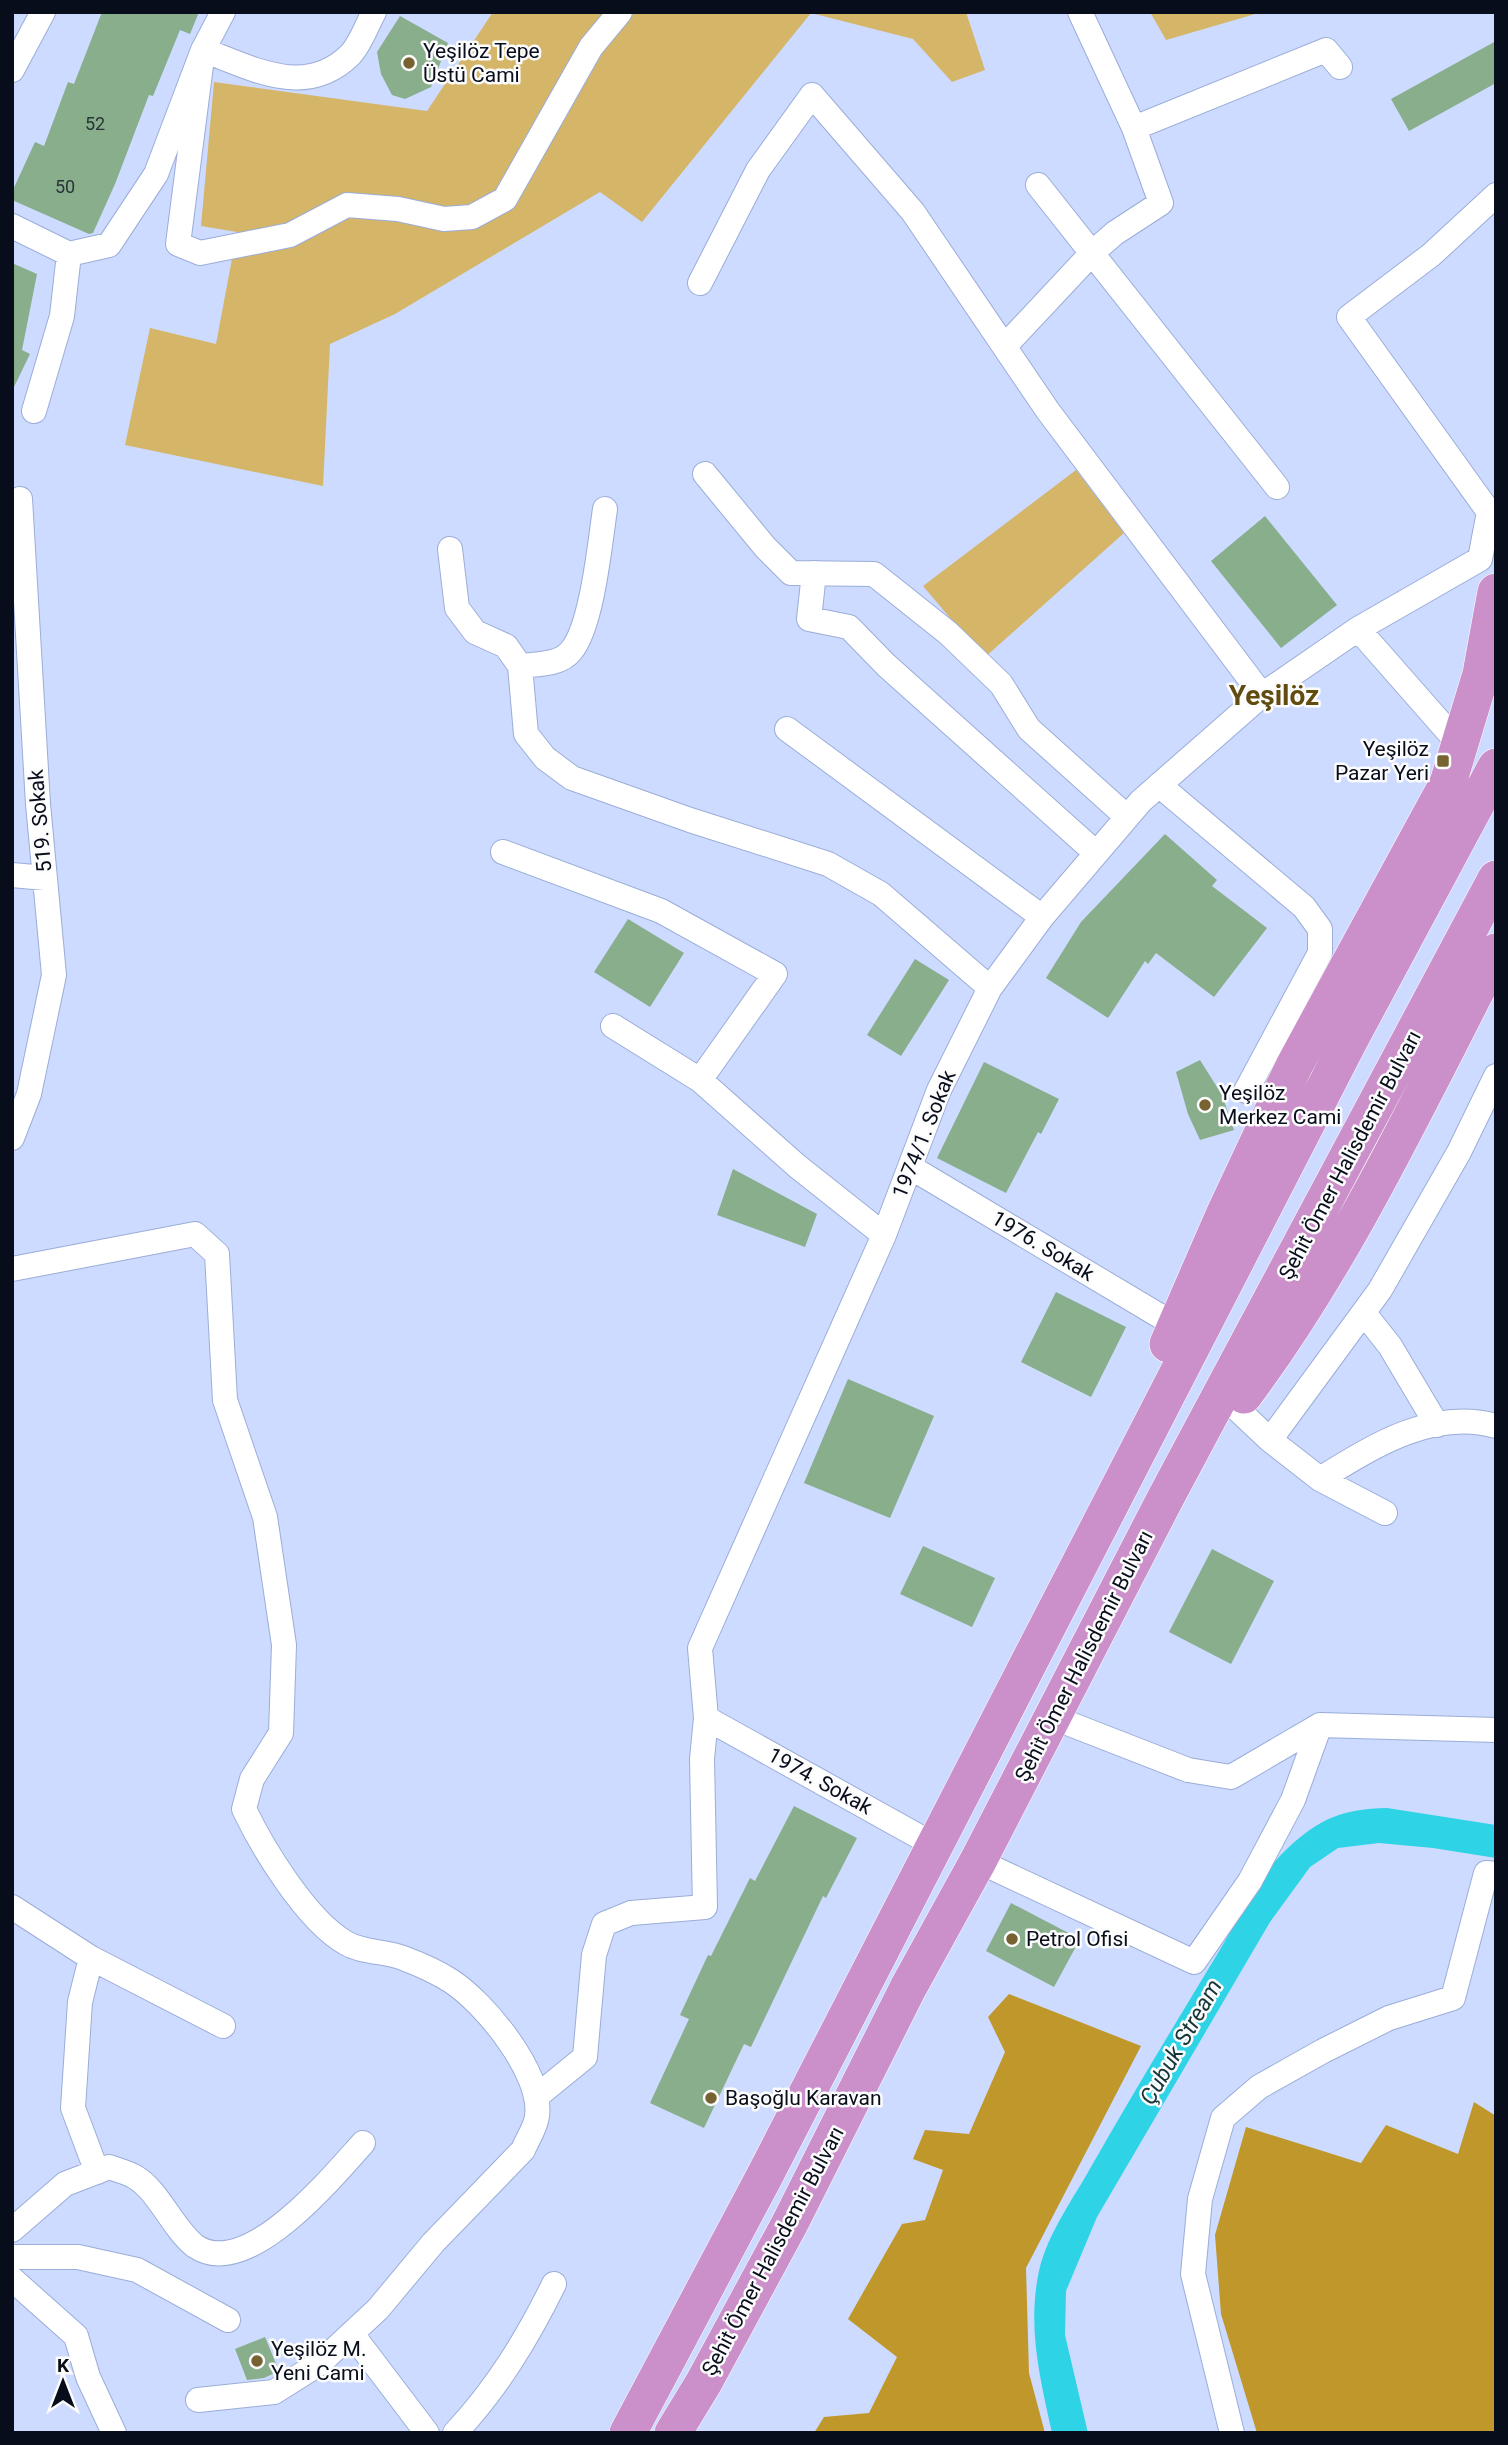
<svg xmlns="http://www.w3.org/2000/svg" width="1508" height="2445" viewBox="0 0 1508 2445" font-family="Roboto,sans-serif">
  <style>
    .green { fill: #d5b568 }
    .forest { fill: #bf972b }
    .water { fill: #2ed3e6 }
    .building { fill: #88ae8b }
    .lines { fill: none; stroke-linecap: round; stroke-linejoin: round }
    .minor-casing { stroke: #9badd8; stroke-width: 26 }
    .highway-casing { stroke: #fff; stroke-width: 38 }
    .minor { stroke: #fff; stroke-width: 24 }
    .highway { stroke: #cb8fc9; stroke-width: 37 }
    .poi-dot { fill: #776332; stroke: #fcfcfc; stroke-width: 2.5 }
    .labels { text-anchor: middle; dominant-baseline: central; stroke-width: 5; stroke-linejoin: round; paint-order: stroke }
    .number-label { font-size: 18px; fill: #283538 }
    .poi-label { font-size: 21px; fill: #080d1c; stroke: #fcfcfc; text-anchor: start }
    .street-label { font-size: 21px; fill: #080d1c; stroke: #fcfcfc }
    .water-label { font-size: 23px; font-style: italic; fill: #153539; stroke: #fcfcfc }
    .district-label { font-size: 28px; font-weight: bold; fill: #614b0e; stroke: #fcfcfc }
  </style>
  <rect width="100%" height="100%" fill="#ccdbff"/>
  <!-- green -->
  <path class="green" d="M493,12H966L985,70L952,82L913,39L811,13L642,222L600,192L395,314L330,344L323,486L125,445L150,328L216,344L237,232L201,226L214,82L427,111Z
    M1150,12H1262L1166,40Z
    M1076,470L1124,533L984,658L923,586Z"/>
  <!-- forest -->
  <path class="forest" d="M1009,1994L1141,2046L1026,2268L1029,2373L1045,2433H814L824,2417L869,2413L897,2357L848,2319L902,2224L925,2220L943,2170L913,2159L925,2130L969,2134L1005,2052L988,2017Z
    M1474,2102L1496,2116V2433H1257L1221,2314L1215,2235L1246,2127L1361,2163L1386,2125L1458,2154Z"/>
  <!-- water -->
  <path class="water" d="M1387,1808L1496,1825V1858L1433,1848L1379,1843L1338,1848L1310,1867L1270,1922L1097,2217L1066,2291L1065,2335L1088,2433H1052C1040,2378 1027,2327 1039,2271C1047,2235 1073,2199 1091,2167C1132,2095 1175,2024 1218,1953C1239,1919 1258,1875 1288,1848C1320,1818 1343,1809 1387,1808Z"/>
  <!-- building -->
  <path class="building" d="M102,12H199L190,34L180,30L153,96L149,95L115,184L93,233L89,234L12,200V192L35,142L44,146L68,82L74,84Z
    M400,16L448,43L431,87L405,99L392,95L381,74L377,52Z
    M1496,41V83L1409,131L1391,99Z
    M12,263L37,274L22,350L30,354L12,391Z
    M1265,516L1337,605L1281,648L1211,561Z
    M1165,834L1217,880L1212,886L1267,928L1214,997L1156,953L1148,964L1145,961L1108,1018L1046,978L1081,922Z
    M628,919L684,953L650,1007L594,972Z
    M915,959L949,980L901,1056L867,1035Z
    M1200,1060L1222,1095L1234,1130L1200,1140L1188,1114L1176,1072Z
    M984,1062L1059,1099L1041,1134L1038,1132L1006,1193L937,1158Z
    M733,1169L817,1214L805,1247L717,1215Z
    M1056,1292L1126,1327L1091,1397L1021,1362Z
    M848,1379L934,1416L890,1518L804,1483Z
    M923,1546L995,1578L972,1627L900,1594Z
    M1212,1549L1274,1581L1231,1664L1169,1632Z
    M794,1806L857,1838L826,1898L823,1896L751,2047L744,2044L704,2128L650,2103L689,2019L680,2015L708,1955L711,1956L750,1878L755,1881Z
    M1011,1903L1080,1939L1054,1987L986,1951Z
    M265,2337L279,2371L264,2378L247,2380L235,2349Z"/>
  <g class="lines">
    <!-- minor casing -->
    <g class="minor-casing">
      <path id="minor" d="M374,12C367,25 360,45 350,55C305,99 252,68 203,50L178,244L200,253L290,235L347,205L398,209L444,219L472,217L505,199L591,47L620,12
        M1080,12L1134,128
        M12,70L43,12
        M1038,185L1277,487
        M12,226L69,254L62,316L34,411
        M69,254L109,245L156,174L203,50L223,12
        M700,283L758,170L812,95L913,212L1048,411L1262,695
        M1005,346L1093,252L1115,233L1161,203L1134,128L1326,50L1340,67
        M705,474L765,547L791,573L874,574L948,633L1001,684L1029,729L1127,817
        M450,549L457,608L475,632L506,646L520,666L526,734L545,758L572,778L690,820L828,864L881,894L990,988
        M814,573L809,619L849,627L886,665L1096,853
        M520,666C537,664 560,665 571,651C592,627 600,543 605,509
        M787,729L1042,917
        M1459,744L1358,629L1480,559L1489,512L1349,317L1431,255L1496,195
        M1159,785L1304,907L1320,929V953L1246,1091
        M503,852L661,911L775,974L700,1080
        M12,875L45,878
        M613,1026L700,1080L797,1166L884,1235
        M12,1138L29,1094L54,975L38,804L20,499
        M910,1167L1175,1325
        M12,1269L195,1234L217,1254L225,1400L265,1517L284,1645L281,1733L252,1779L244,1809C263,1849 307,1921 346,1943C363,1953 386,1951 403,1958C419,1964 437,1972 451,1981C485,2003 543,2074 537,2116C536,2127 527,2140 523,2150L433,2243L378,2309L320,2363L274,2392L198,2400
        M1364,1313L1390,1346L1437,1425
        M1235,1407L1270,1440L1320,1479L1385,1513
        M1270,1440L1380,1290L1459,1152L1496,1076
        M1320,1479C1372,1447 1432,1408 1496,1426
        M1052,1717L1188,1770L1231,1777L1320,1725
        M706,1718L934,1845
        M1320,1725L1496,1730
        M978,1861L1194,1962L1250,1881L1293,1800L1320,1725
        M12,1907L91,1958L80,2002L73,2108L97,2172
        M91,1958L223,2026
        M536,2097L585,2057L594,1955L604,1924L631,1913L705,1907L702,1759L706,1718L700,1648L884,1235L939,1090L990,988L1042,917L1141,801L1262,695L1358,629
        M12,2230L65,2184L109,2167C117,2170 127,2172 135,2177C158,2190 173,2229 195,2246C247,2282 333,2176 363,2143
        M12,2257H78L137,2270L228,2320
        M12,2279L76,2336L88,2377L114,2433
        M352,2334L427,2433
        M455,2433C497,2388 527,2339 554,2284
        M1232,2433L1193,2274L1200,2199L1223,2118L1259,2087L1323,2051L1389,2018L1453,1998L1486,1873L1496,1874"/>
    </g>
    <!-- highway casing -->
    <g class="highway-casing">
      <path id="highway" d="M1168,1344L1224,1215L1294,1066L1448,783L1481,674L1496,592
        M1244,1395C1345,1260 1418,1102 1496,952
        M628,2433L763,2179L1350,1039L1496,767
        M673,2433L704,2382L790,2223L908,1988L978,1861L1165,1499L1496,879"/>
    </g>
    <!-- minor -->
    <use href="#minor" class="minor"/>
    <!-- highway -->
    <use href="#highway" class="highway"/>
  </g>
  <!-- markers -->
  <g class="poi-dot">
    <circle cx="409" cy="63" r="7"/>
    <rect x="1436" y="754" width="14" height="14" rx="3.5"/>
    <circle cx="1205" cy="1105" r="7"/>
    <circle cx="1012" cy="1939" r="7"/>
    <circle cx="711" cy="2098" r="7"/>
    <circle cx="257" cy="2361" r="7"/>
  </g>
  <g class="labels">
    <!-- number labels -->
    <g class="number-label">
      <text x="95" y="123">52</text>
      <text x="65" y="186">50</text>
    </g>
    <!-- poi labels -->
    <g class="poi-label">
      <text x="423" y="51">Yeşilöz Tepe<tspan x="423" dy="24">Üstü Cami</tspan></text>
      <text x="1429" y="749" text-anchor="end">Yeşilöz<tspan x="1429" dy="24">Pazar Yeri</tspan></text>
      <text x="1219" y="1093">Yeşilöz<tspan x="1219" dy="24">Merkez Cami</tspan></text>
      <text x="1026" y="1939">Petrol Ofisi</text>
      <text x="725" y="2098">Başoğlu Karavan</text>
      <text x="271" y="2349">Yeşilöz M.<tspan x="271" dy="24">Yeni Cami</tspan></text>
    </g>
    <!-- street labels -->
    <g class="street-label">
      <text transform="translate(40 821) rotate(-95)">519. Sokak</text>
      <text transform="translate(924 1134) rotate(-68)">1974/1. Sokak</text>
      <text transform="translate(1350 1155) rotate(-62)">Şehit Ömer Halisdemir Bulvarı</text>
      <text transform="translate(1043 1246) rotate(31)">1976. Sokak</text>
      <text transform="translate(1084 1656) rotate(-63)">Şehit Ömer Halisdemir Bulvarı</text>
      <text transform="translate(820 1781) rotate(29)">1974. Sokak</text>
      <text transform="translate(773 2251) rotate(-62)">Şehit Ömer Halisdemir Bulvarı</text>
    </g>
    <!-- water labels -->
    <g class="water-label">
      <text transform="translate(1181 2042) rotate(-60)">Çubuk Stream</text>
    </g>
    <!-- district labels -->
    <g class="district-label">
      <text x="1274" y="695">Yeşilöz</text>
    </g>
  </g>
  <!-- border -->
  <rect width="1508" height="2445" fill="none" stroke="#080d1c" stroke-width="28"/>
  <!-- north arrow -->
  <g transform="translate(63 2382)" stroke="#fcfcfc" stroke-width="5" paint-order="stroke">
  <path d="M0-5L12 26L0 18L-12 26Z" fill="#080d1c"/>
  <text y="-10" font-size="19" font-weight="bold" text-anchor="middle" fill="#080d1c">K</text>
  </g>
</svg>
